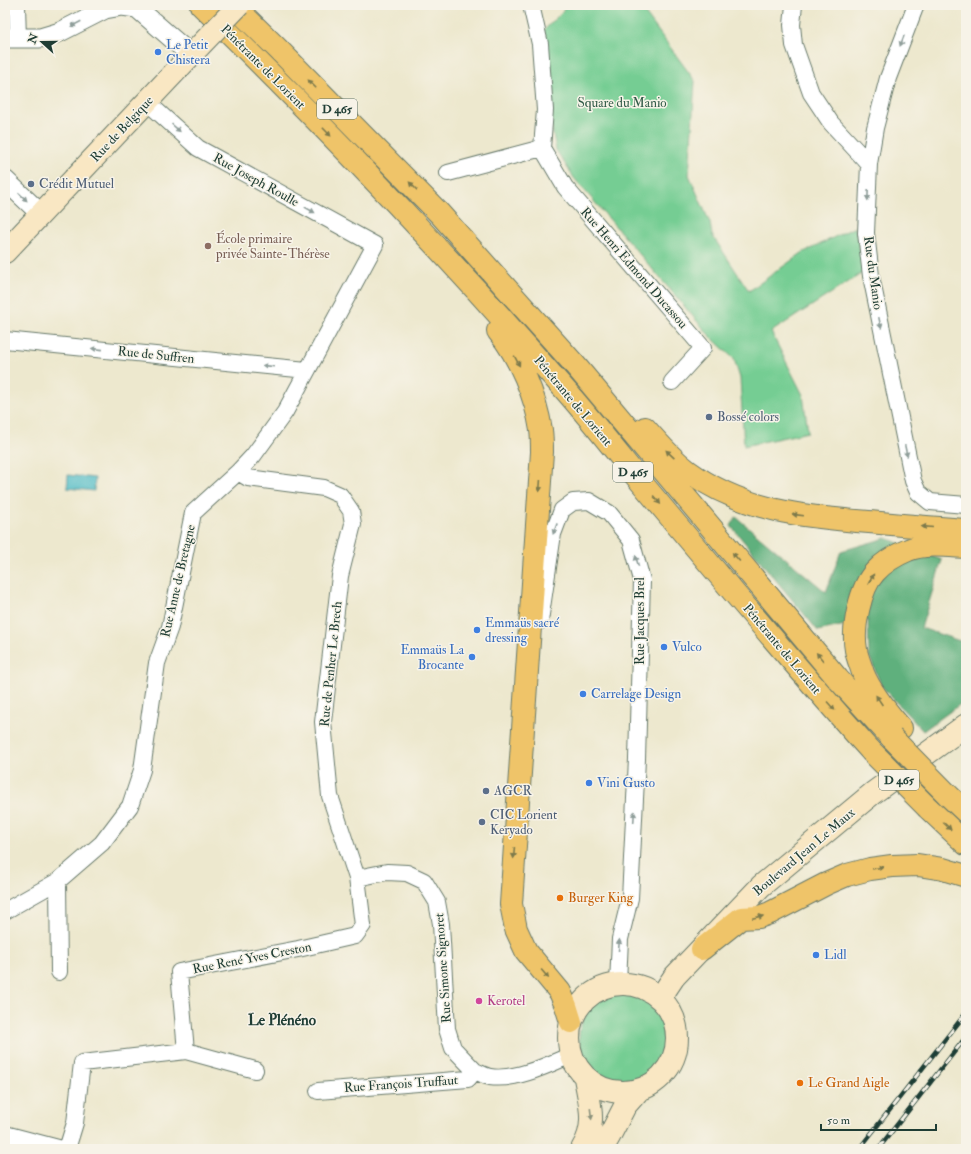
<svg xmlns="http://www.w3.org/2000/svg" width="971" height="1154" viewBox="0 0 971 1154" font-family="'IM FELL Double Pica',serif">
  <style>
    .green { fill: #74cd93; stroke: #4a8564 }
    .forest { fill: #5fb07d; stroke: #3f7658 }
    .water { fill: #4fbcc6; stroke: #377c7d }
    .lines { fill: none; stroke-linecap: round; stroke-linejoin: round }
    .minor-casing { stroke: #67796a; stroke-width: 18 }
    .tertiary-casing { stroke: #67796a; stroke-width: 21 }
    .secondary-casing { stroke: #67796a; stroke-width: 24 }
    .trunk-casing { stroke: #67796a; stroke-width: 24 }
    .minor { stroke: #fff; stroke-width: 16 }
    .tertiary { stroke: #fff; stroke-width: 19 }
    .secondary { stroke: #f9e7c3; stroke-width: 22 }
    .trunk { stroke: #efc469; stroke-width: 22 }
    .rail-casing { stroke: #1f3d34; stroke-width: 4.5 }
    .rail { stroke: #f7f3e8; stroke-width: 3; stroke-dasharray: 9; stroke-linecap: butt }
    .secondary-bridge-casing { stroke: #67796a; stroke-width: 24; stroke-linecap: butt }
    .trunk-bridge-casing { stroke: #67796a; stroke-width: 24; stroke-linecap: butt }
    .secondary-bridge { stroke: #f9e7c3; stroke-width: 22 }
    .trunk-bridge { stroke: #efc469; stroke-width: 22 }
    .oneway { fill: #8f9e9a }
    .oneway2 { fill: #7d7a4c }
    .oneway3 { fill: #8c927c }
    .shop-dot { fill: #3f7fe0; stroke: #f7f3e8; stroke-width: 1.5 }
    .service-dot { fill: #5c6f8a; stroke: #f7f3e8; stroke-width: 1.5 }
    .education-dot { fill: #8d6e63; stroke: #f7f3e8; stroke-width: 1.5 }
    .food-dot { fill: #e8710a; stroke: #f7f3e8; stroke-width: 1.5 }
    .hotel-dot { fill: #d1479c; stroke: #f7f3e8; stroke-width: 1.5 }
    .labels { text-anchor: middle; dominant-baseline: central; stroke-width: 3; stroke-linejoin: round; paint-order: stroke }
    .shield { fill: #f7f3e8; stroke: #60746a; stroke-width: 1 }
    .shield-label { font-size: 12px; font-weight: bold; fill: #1f3d34 }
    .shop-label { font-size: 13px; fill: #366cbe; stroke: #f7f3e8; text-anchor: start }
    .street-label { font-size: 13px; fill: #1f3d34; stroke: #f7f3e8 }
    .park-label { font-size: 13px; fill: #305a47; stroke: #f7f3e8 }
    .service-label { font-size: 13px; fill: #4e5e75; stroke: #f7f3e8; text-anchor: start }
    .education-label { font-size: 13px; fill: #785e54; stroke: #f7f3e8; text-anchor: start }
    .food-label { font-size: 13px; fill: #c56008; stroke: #f7f3e8; text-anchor: start }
    .hotel-label { font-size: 13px; fill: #b23c85; stroke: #f7f3e8; text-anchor: start }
    .quarter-label { font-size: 15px; font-weight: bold; fill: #1f3d34; stroke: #f7f3e8 }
  </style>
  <rect width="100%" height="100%" fill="#f7f3e8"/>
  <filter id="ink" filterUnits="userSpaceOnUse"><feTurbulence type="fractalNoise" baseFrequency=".025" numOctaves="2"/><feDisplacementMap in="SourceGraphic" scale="8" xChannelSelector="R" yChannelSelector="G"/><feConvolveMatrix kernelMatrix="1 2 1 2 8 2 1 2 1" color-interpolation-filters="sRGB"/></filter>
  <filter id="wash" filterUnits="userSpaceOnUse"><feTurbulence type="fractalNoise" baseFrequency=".012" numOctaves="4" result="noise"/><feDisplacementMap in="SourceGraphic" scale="16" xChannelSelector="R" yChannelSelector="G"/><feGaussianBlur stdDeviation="0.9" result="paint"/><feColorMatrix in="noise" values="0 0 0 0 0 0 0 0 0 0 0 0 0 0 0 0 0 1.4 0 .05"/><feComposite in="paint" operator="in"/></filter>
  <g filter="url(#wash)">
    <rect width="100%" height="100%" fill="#ede8ce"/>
    <!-- green -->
    <path class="green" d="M560,5H639L695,81L689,175L710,223L712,235L749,291L802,253L855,227L864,272L771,332L803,395L808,432L744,446L740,378L734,359L709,335L574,178L556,150L553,134L550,117L544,30L564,10Z
      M579 1038a44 44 0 1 1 88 0a44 44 0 1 1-88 0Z"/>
    <!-- forest -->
    <path class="forest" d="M736,517L826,592L841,551L886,538L942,560L921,628L966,643V700L923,731L882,687L869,656L868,620L818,631L731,526Z"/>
    <!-- water -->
    <path class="water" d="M68,475L95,478L94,491L67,488Z"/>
  </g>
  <g filter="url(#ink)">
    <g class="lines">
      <!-- minor casing -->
      <g class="minor-casing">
        <path id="minor" d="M17,5L18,39
          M531,5L540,44L545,110L542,148L565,187L703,348L672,382
          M794,5L792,25L794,45L811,93L831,123L869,164
          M916,5L888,78L875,128L869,164L866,233L871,276L913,481L918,492L930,502L966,505
          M448,173L542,148
          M5,340L307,370
          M540,621L553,534L562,510L573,502L589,501L609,513L631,540L642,580L637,759L630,898L620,939L618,984
          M357,878L387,872L407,873L424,881L437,902L441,924L447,1029L453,1048L475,1071
          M58,881L59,972
          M5,911L58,881L102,843L130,806L142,770L157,663L170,627L193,513L238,472L253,456L285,412L375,245L198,148L147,102
          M186,1051L179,972L298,949L355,936L363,925L357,878L330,796L323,722L340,576L353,524L351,511L340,495L324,488L248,478L238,472
          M318,1091L468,1079L475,1071C480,1073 485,1076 490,1077C515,1081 548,1065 571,1055
          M5,1134L62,1149
          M67,1149L75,1123L82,1063L186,1051L255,1070"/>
      </g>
      <!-- tertiary casing -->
      <g class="tertiary-casing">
        <path id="tertiary" d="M5,38H40L60,32L105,9L122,6L137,8L191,55
          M5,180L41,214"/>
      </g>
      <!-- secondary casing -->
      <g class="secondary-casing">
        <path id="secondary" d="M5,252L191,55
          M569 1038a54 54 0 1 1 108 0a54 54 0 1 1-108 0Z
          M660,998L674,977L761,886L873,793L966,725
          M582,1149C597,1126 590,1104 585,1078
          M602,1149L609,1137L625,1106L639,1090"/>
      </g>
      <!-- trunk casing -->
      <g class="trunk-casing">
        <path id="trunk" d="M201,5C325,126 444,251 558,382C585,412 610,444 635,475C713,568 790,661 871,751
          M233,5L278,49L440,214L575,365L838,679L892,738
          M498,331C519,356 536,397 541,430C542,437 542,444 542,452L511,904L516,929L526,951L560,992L566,1006L571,1022
          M645,428C658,443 672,459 688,471C743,511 804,517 869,522C902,525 934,528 966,530
          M901,728C887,712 871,693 863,673C861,666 857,657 856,650C852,628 860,588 875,572C884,562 896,555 908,550C926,543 947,546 966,547
          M947,794L966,812
          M928,808L966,844
          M702,949L741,918L759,917L770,913L826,884L847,875L870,869L892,866L918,865L943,869L966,876"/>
      </g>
      <!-- minor -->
      <use href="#minor" class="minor"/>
      <!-- tertiary -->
      <use href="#tertiary" class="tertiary"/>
      <!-- secondary -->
      <use href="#secondary" class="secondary"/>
      <!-- trunk -->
      <use href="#trunk" class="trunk"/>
      <!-- rail casing -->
      <g class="rail-casing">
        <path id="rail" d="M859,1149L966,1013
          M878,1149L966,1037"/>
      </g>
      <!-- rail -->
      <use href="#rail" class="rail"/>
      <!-- secondary-bridge casing -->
      <g class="secondary-bridge-casing">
        <path id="secondary-bridge" d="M191,55L239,5"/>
      </g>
      <!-- trunk-bridge casing -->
      <g class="trunk-bridge-casing">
        <path id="trunk-bridge" d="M892,738L947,794
          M871,751L928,808"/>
      </g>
      <!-- secondary-bridge -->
      <use href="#secondary-bridge" class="secondary-bridge"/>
      <!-- trunk-bridge -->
      <use href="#trunk-bridge" class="trunk-bridge"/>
    </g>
    <!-- one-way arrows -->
    <defs><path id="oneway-solid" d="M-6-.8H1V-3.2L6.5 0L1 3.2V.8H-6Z"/></defs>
    <g class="oneway">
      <use href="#oneway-solid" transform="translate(76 24) rotate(153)"/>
      <use href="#oneway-solid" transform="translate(902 41) rotate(111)"/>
      <use href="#oneway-solid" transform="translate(176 128) rotate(42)"/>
      <use href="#oneway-solid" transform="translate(868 195) rotate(92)"/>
      <use href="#oneway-solid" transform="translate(23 197) rotate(44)"/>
      <use href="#oneway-solid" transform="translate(310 210) rotate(29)"/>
      <use href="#oneway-solid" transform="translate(880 323) rotate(78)"/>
      <use href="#oneway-solid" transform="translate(97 349) rotate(-174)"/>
      <use href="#oneway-solid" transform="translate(268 366) rotate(-174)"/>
      <use href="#oneway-solid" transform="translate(906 451) rotate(78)"/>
      <use href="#oneway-solid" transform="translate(555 529) rotate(111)"/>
      <use href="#oneway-solid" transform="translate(637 561) rotate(-106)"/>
      <use href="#oneway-solid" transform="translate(634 817) rotate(-87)"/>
      <use href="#oneway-solid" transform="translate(619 945) rotate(-85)"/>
    </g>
    <g class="oneway2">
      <use href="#oneway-solid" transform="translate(312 84) rotate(-134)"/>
      <use href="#oneway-solid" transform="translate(327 132) rotate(46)"/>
      <use href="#oneway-solid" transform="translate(413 186) rotate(-134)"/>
      <use href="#oneway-solid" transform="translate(517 361) rotate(62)"/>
      <use href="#oneway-solid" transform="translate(670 454) rotate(-137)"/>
      <use href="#oneway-solid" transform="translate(540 486) rotate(94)"/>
      <use href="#oneway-solid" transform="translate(657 500) rotate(50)"/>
      <use href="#oneway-solid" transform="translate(798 515) rotate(-173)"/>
      <use href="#oneway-solid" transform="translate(927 527) rotate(-175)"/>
      <use href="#oneway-solid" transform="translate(736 557) rotate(-130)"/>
      <use href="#oneway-solid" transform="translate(871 579) rotate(-61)"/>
      <use href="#oneway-solid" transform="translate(820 657) rotate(-130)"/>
      <use href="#oneway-solid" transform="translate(879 700) rotate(-124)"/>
      <use href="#oneway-solid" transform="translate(831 706) rotate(48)"/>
      <use href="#oneway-solid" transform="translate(947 826) rotate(43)"/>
      <use href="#oneway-solid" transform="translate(514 853) rotate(94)"/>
      <use href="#oneway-solid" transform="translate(878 868) rotate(-10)"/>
      <use href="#oneway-solid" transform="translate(758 917) rotate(-12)"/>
      <use href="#oneway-solid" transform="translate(545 974) rotate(50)"/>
    </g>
    <use class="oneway3" href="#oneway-solid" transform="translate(591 1114) rotate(83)"/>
  </g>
  <!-- markers -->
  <g class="shop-dot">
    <circle cx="158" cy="52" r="4"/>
    <circle cx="477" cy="630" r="4"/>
    <circle cx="664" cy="647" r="4"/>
    <circle cx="472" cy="657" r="4"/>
    <circle cx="583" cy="694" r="4"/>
    <circle cx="589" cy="783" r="4"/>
    <circle cx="816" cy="955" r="4"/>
  </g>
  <g class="service-dot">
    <circle cx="31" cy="184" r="4"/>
    <circle cx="709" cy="417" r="4"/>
    <circle cx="486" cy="791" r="4"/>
    <circle cx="482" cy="822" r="4"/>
  </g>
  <circle class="education-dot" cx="208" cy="246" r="4"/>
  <g class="food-dot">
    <circle cx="560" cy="898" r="4"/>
    <circle cx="800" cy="1083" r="4"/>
  </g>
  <circle class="hotel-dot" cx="479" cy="1001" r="4"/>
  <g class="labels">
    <!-- shield labels -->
    <g class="shield">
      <rect x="317" y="99" width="40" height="20" rx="3"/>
      <rect x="613" y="462" width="40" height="20" rx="3"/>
      <rect x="879" y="770" width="40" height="20" rx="3"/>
    </g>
    <g class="shield-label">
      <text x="337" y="109">D 465</text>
      <text x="633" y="472">D 465</text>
      <text x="899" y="780">D 465</text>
    </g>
    <!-- shop labels -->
    <g class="shop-label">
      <text x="166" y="45">Le Petit<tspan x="166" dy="15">Chistera</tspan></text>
      <text x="485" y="623">Emmaüs sacré<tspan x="485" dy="15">dressing</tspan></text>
      <text x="672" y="647">Vulco</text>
      <text x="464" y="650" text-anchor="end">Emmaüs La<tspan x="464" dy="15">Brocante</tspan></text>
      <text x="591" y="694">Carrelage Design</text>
      <text x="597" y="783">Vini Gusto</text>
      <text x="824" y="955">Lidl</text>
    </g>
    <!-- street labels -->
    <g class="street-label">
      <text transform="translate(263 67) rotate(45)">Pénétrante de Lorient</text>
      <text transform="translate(122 129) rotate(-47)">Rue de Belgique</text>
      <text transform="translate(256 180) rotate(29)">Rue Joseph Roulle</text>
      <text transform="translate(634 268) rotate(49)">Rue Henri Edmond Ducassou</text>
      <text transform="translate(873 273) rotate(82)">Rue du Manio</text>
      <text transform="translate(156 355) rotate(6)">Rue de Suffren</text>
      <text transform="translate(573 401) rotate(50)">Pénétrante de Lorient</text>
      <text transform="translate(178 581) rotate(-77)">Rue Anne de Bretagne</text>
      <text transform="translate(640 621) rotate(-90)">Rue Jacques Brel</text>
      <text transform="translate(782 649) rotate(50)">Pénétrante de Lorient</text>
      <text transform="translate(331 664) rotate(-84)">Rue de Penher Le Brech</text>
      <text transform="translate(804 852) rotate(-40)">Boulevard Jean Le Maux</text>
      <text transform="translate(252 958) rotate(-11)">Rue René Yves Creston</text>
      <text transform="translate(443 968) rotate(-94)">Rue Simone Signoret</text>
      <text transform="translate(401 1084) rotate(-4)">Rue François Truffaut</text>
    </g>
    <!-- park labels -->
    <g class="park-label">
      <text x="622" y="103">Square du Manio</text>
    </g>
    <!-- service labels -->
    <g class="service-label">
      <text x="39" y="184">Crédit Mutuel</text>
      <text x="717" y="417">Bossé colors</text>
      <text x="494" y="791">AGCR</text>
      <text x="490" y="815">CIC Lorient<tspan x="490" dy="15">Keryado</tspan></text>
    </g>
    <!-- education labels -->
    <g class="education-label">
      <text x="216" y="239">École primaire<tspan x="216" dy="15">privée Sainte-Thérèse</tspan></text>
    </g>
    <!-- food labels -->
    <g class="food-label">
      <text x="568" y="898">Burger King</text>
      <text x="808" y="1083">Le Grand Aigle</text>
    </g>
    <!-- hotel labels -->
    <g class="hotel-label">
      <text x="487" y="1001">Kerotel</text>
    </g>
    <!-- quarter labels -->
    <g class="quarter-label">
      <text x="282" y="1020">Le Plénéno</text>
    </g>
  </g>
  <!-- margin -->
  <rect width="971" height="1154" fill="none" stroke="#f7f3e8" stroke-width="20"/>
  <!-- north arrow -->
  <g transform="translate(42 42) rotate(291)" stroke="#f7f3e8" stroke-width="3" paint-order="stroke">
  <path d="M0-3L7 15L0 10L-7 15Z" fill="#1f3d34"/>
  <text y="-6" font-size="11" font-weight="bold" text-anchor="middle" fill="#1f3d34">N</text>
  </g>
  <!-- scale -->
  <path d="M821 1124v6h115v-6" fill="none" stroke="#1f3d34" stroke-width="2"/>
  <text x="827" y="1124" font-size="12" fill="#1f3d34" stroke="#f7f3e8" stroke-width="3" paint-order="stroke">50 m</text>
</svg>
